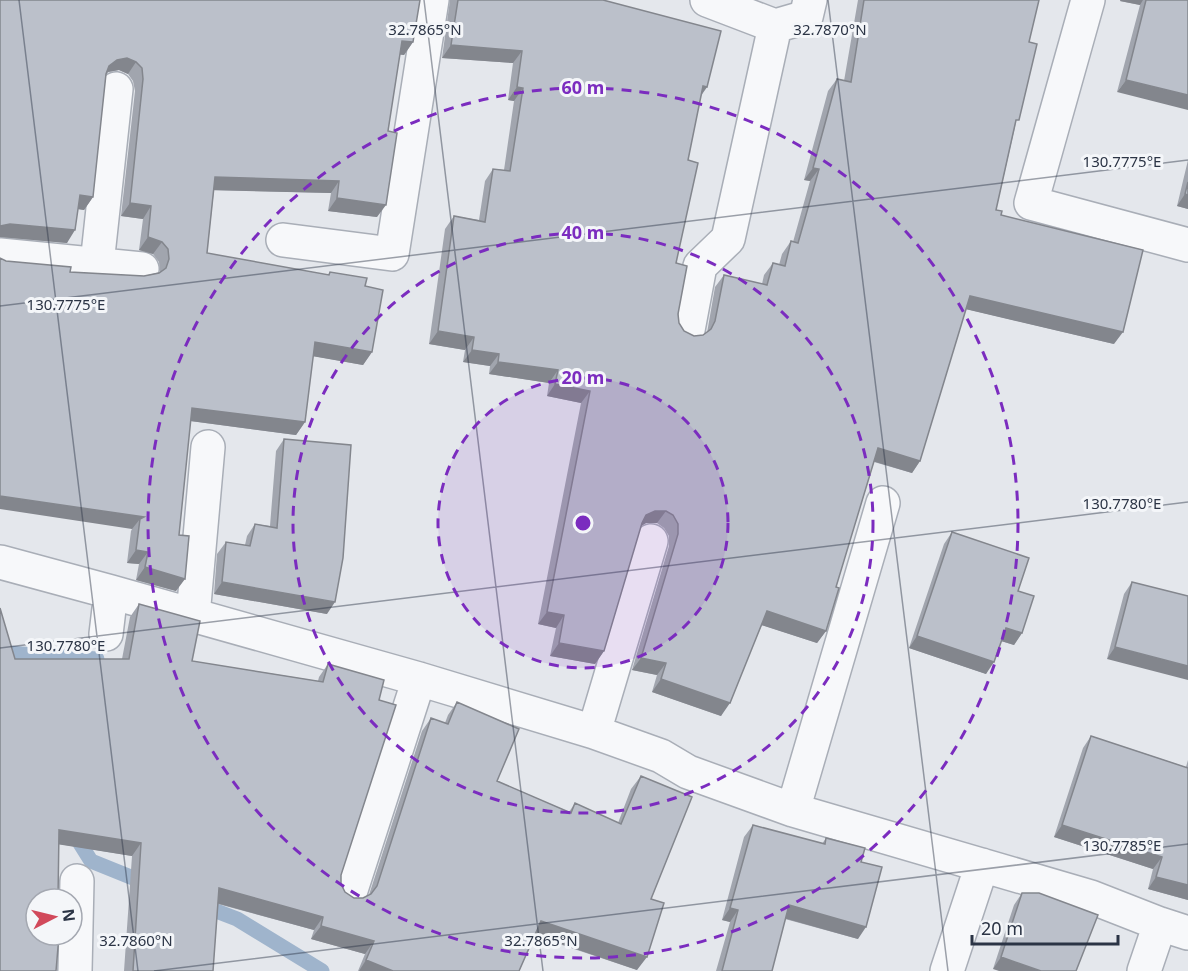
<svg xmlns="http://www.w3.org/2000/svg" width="1188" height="971" viewBox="0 0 1188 971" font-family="'Noto Sans',sans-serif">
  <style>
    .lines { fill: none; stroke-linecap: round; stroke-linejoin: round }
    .stream { stroke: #9fb4cc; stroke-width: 15 }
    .street-casing { stroke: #a9aeb7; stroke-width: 36 }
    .street { stroke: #f7f8fa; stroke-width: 33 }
    .wall { fill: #a1a5ae }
    .shaded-wall { fill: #83868d }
    .building { fill: #bbc0ca; stroke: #83868d; stroke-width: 1.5 }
    .ticks { fill: none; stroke: #2b3445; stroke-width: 1.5; stroke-opacity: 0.45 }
    .ring { fill: none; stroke: #7b2cbf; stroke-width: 3; stroke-dasharray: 10 8 }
    .ticks-label { font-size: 15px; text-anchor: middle; fill: #2b3445; stroke: #f4f6f9; stroke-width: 6; stroke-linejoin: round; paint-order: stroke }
    .centre { fill: #7b2cbf; stroke: #f4f6f9; stroke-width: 3 }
    .ring-label { font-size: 18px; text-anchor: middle; font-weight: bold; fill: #7b2cbf; stroke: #f4f6f9; stroke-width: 6; stroke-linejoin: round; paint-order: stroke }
  </style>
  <rect width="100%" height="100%" fill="#e4e7ec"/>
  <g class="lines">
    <!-- stream -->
    <path class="stream" d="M0,655L7,653L97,659L94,679
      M76,831V837L91,861L148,884
      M198,904L237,919L322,971"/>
    <!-- street casing -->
    <g class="street-casing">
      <path id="street" d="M1088,0L1031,203L1188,245
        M775,26L806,17L810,0
        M283,240L392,254L432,0
        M0,255L142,269
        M97,264L116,89
        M688,330L700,266L728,239L775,26L707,0
        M0,562L111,592L419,679L594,732L661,756L688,772L793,810L1091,897L1160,924L1188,933
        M193,616L208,447
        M106,634L111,592
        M594,732L651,541
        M793,810L883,503
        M350,893L419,679
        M75,971L77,881
        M947,971L982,865
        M1144,971L1160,924"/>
    </g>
    <!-- street -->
    <use href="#street" class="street"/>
  </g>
  <!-- wall -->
  <path class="wall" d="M0,0L413,42L404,55L400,54L388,131L377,217L328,211L331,193L214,190L207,253L328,275L330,272L365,286L372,352L363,365L313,356L305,422L296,435L190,421L179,535L176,591L136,580L139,564L127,563L131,531L132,529L6,261L70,272L144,276L160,272L159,262L153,254L139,250L143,219L121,216L135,91L133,81L128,74L119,70L108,72L106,74L93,197L84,210L78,209L67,243L0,237Z
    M450,0H603L707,87L701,96L688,160L676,263L679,323L684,331L694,336L703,335L707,333L715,287L724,275L762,284L764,275L773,263L779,265L782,254L791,241L793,242L810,181L804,180L828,91L837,79L844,81L858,0H1039L1029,42L1015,127L996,210L1114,344L966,309L920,461L912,473L874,462L836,587L826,631L817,643L762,625L721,716L652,692L657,675L632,670L669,546V536L664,528L657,523H646L641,526L604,651L595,664L550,656L556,628L538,624L581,403L547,396L549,383L489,374L490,366L463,362L465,350L429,344L445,229L454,216L479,220L485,181L493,169L504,170L514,101L508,100L513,63L442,58Z
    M1120,0H1188L1117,92L1140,5L1120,1Z
    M1188,160V209L1177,206Z
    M284,439L327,614L214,594L217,554L226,542L245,545L247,536L255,524L270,526L276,451Z
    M952,532L1018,591L1022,633L1014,645L1001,641L986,674L909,648L944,544Z
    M1132,582L1188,596L1107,659L1124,594Z
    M139,604L192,661L318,681L319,677L328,664L379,700L341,875V884L345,892L354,898H363L369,895L422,731L431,718L445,723L448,715L457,702L497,781L569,812L575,803L618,823L631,789L641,776L651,899L637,970L535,936L519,971H358L365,954L311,939L314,930L218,904L213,971H124L132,856L59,844L15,659H122L130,617Z
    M1091,736L1186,767L1188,760V900L1148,889L1153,869L1054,837L1083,748Z
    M753,825L822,844L826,838L861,862L858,939L785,919L772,971H716L730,922L722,920L744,837Z
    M1022,893L1098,915L993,969L1014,905Z"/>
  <!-- shaded-wall -->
  <path class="shaded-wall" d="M1121,0H1143L1140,5L1120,1Z
    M402,41L413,42L404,55L393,54Z
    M451,45L522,51L513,63L442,58Z
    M127,58L136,62L128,74L119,70L108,72L101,78L109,66L117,60Z
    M1126,80L1188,95V110L1117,92Z
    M703,86L707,87L698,99Z
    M517,87L523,88L514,101L508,100Z
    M813,168L819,169L810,181L804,180Z
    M215,177L339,181L331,193L206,190Z
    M1185,194L1188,195V209L1177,206Z
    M80,195L93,197L84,210L71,208Z
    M337,198L386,205L377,217L328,211Z
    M130,203L151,206L143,219L121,216Z
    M10,224L75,230L67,243L0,237V226Z
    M148,237L162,242L153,254L139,250Z
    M970,296L1123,332L1114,344L961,308Z
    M438,331L474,337L465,350L429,344Z
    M315,342L372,352L363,365L306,355Z
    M472,350L499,354L490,366L463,362Z
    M498,362L558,370L549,383L489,374Z
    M555,384L590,391L581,403L547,396Z
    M192,408L305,422L296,435L183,420Z
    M878,448L920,461L912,473L869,460Z
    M0,496L144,517L140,519L132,529L0,509Z
    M655,511H666L657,523H646L638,528L646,515Z
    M136,550L148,552L139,564L127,563Z
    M145,567L185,579L176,591L136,580Z
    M222,582L335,602L327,614L214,594Z
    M767,611L826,631L817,643L758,624Z
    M547,612L564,615L556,628L538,624Z
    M1006,628L1022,633L1014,645L998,640Z
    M917,636L994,662L986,674L909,648Z
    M559,643L604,651L595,664L550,656Z
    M1115,647L1188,666V680L1107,659Z
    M641,658L666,663L657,675L632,670Z
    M661,679L730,703L721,716L652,692Z
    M1062,825L1162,857L1153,869L1054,837Z
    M59,830L141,843L132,856L50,843Z
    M1156,877L1188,885V900L1148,889Z
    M219,888L323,917L314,930L209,901Z
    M789,905L866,927L858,939L780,917Z
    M730,908L738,910L730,922L722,920Z
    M541,921L647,957L637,970L532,934Z
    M321,926L374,941L365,954L311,939Z
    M1001,957L1041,971H999L993,969Z
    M366,960L393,971H359Z"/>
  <!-- building -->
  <path class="building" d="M0,0H420L413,42L402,41L388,131L397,133L386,205L337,198L339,181L215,177L207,253L329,275L330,272L367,278L365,286L383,290L372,352L315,342L305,422L192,408L179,535L189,536L185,579L145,567L148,552L136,550L140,519L144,517L0,496V258L6,261L71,267L70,272L144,276L159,273L166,268L169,259L168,249L162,242L148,237L151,206L130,203L143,79L142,68L136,62L127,58L117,60L109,66L106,74L93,197L80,195L75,230L10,224L0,226Z
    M458,0H603L721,31L707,87L703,86L688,160L698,163L676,263L687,266L678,314L679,323L684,331L694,336L703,335L711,329L715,321L724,275L767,285L773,263L785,266L791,241L798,243L819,169L813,168L837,79L851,82L864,0H1039L1029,42L1037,44L1019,120H1016L996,210L1002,211L1001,215L1143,250L1123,332L970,296L920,461L878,448L836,587L839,588L826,631L767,611L730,703L661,679L666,663L641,658L678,534V524L673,515L666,511H655L646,515L642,523L604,651L559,643L564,615L547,612L590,391L555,384L558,370L498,362L499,354L472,350L474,337L438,331L454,216L485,222L493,169L510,171L523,88L517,87L522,51L451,45Z
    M1146,0H1188V95L1126,80Z
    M1188,182V195L1185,194Z
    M284,439L351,445L343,558L335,602L222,582L226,542L250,546L255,524L277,528Z
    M952,532L1029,558L1018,591L1034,596L1022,633L1006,628L994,662L917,636Z
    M1132,582L1188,596V666L1115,647Z
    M139,604L200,621L192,661L323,682L328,664L384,680L379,700L396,705L341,875V884L345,892L354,898H363L371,894L377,886L431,718L448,724L457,702L519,729L497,781L571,813L575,803L621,824L641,776L692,797L651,899L664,903L647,957L541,921L519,971H393L366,960L374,941L321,926L323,917L219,888L213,971H133L141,843L59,830L58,899H36V935H59L56,971H0V608L15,659H129Z
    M1091,736L1188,768V885L1156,877L1162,857L1062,825Z
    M753,825L825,844L826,838L865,848L861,862L882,867L866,927L789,905L772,971H722L738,910L730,908Z
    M1022,893H1039L1098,915L1076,971H1041L1001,957Z"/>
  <!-- ticks -->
  <path class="ticks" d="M19,0L138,971M424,0L543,971M828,0L948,971M0,306L1188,160M0,648L1188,502M154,971L1188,844"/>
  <!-- distance rings -->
  <circle cx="583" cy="523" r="145" fill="#7b2cbf" fill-opacity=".12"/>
  <g class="ring">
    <circle cx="583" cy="523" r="145"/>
    <circle cx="583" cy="523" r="290"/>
    <circle cx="583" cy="523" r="435"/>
  </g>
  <g class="ticks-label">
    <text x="425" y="35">32.7865°N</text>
    <text x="830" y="35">32.7870°N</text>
    <text x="1122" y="167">130.7775°E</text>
    <text x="66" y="310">130.7775°E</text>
    <text x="1122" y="509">130.7780°E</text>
    <text x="66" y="651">130.7780°E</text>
    <text x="1122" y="851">130.7785°E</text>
    <text x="136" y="946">32.7860°N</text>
    <text x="541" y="946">32.7865°N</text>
  </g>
  <circle cx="583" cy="523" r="9" class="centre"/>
  <g class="ring-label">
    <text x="583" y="94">60 m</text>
    <text x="583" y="239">40 m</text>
    <text x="583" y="384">20 m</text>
  </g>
  <!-- north arrow -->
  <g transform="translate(54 917) rotate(83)"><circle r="28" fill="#f4f6f9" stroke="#a4a8b1" stroke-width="1.5"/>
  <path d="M0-4.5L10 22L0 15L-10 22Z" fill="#d1495b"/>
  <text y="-9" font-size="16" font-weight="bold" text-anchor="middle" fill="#2b3445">N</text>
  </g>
  <!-- scale -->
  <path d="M972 935v9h146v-9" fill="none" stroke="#2b3445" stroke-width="3"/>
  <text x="981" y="935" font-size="18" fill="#2b3445" stroke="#f4f6f9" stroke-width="4.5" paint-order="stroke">20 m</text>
</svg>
